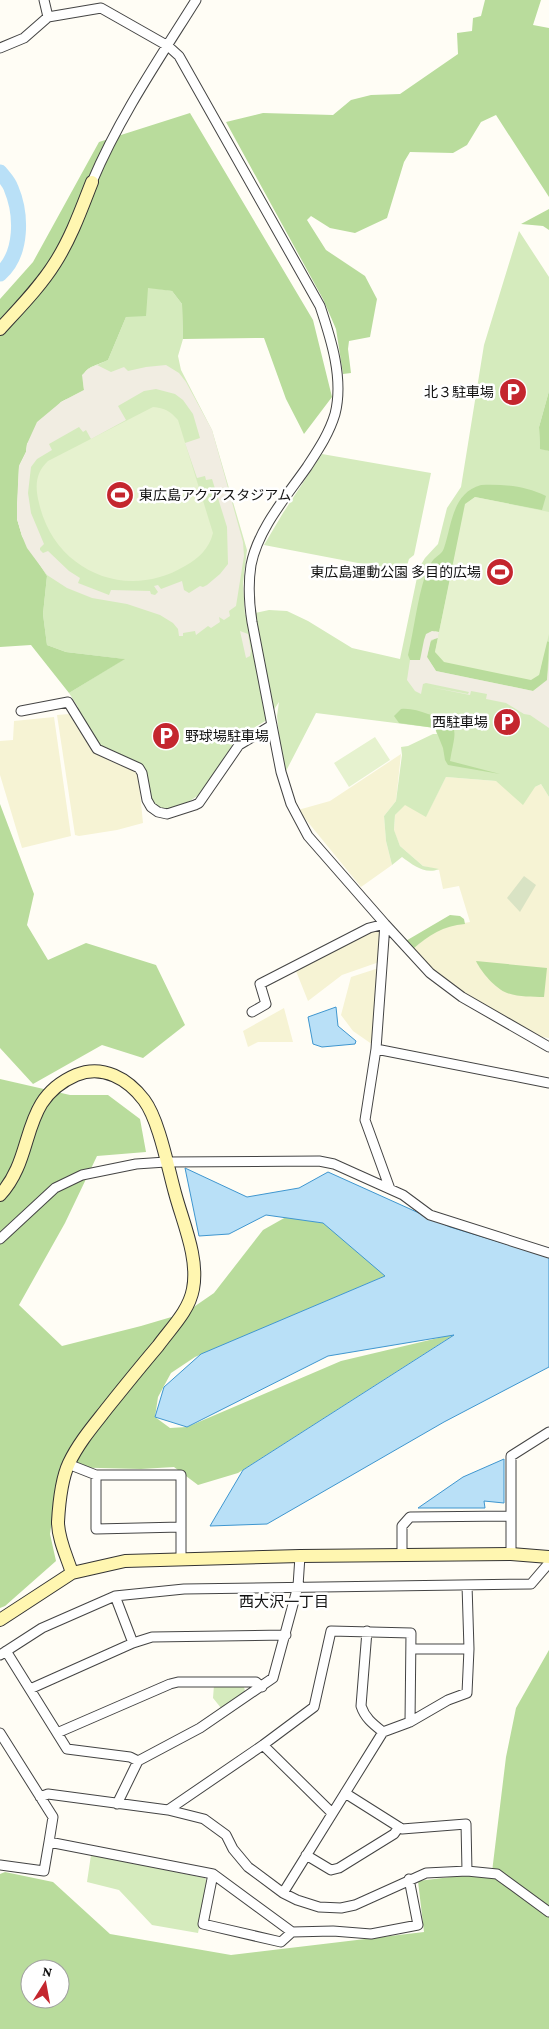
<svg xmlns="http://www.w3.org/2000/svg" width="549" height="2029" viewBox="0 0 549 2029" font-family="'Crimson Pro','Noto Sans JP',serif">
  <style>
    .farmland { fill: #f6f3d4 }
    .green { fill: #d5ebbd }
    .forest { fill: #b9dc9c; fill-rule: evenodd }
    .cemetery { fill: #d9e3c4 }
    .pitch { fill: #e6f2cf }
    .plaza { fill: #f1ede2; fill-rule: evenodd }
    .water { fill: #b9e0f7; stroke: #3f96cf }
    .lines { fill: none; stroke-linecap: round; stroke-linejoin: round }
    .river { stroke: #b9e0f7; stroke-width: 15 }
    .street-casing { stroke: #444; stroke-width: 11 }
    .secondary-casing { stroke: #333; stroke-width: 14 }
    .street { stroke: #fff; stroke-width: 9 }
    .secondary { stroke: #fff6b0; stroke-width: 12 }
    .labels { text-anchor: middle; dominant-baseline: central; stroke-width: 5; stroke-linejoin: round; paint-order: stroke }
    .poi-label { font-size: 14px; fill: #111; stroke: #fff; text-anchor: end }
    .neighbourhood-label { font-size: 15px; fill: #111; stroke: #fff }
  </style>
  <rect width="100%" height="100%" fill="#fffdf5"/>
  <!-- farmland -->
  <path class="farmland" d="M69,714L90,747L110,761L138,772L143,823L117,830L79,836L75,835L57,715Z
    M54,717L71,836L22,848L0,775V741L13,740L14,721Z
    M401,754L396,801L384,816L386,841L392,865L361,887L298,810L330,801Z
    M446,777L496,781L535,787L541,784L549,797V1038L542,1037L517,1025L469,997L429,966L413,949L429,935L441,929L452,925L470,922L459,886L443,889L439,870L423,866L400,846L394,831L395,815L405,804L426,816Z
    M385,924L382,961L342,975L308,1001L296,971L347,942Z
    M382,967L376,1047L353,1031L341,1015L351,977Z
    M284,1008L293,1042H258L248,1047L243,1031Z"/>
  <!-- green -->
  <path class="green" d="M519,231L549,277V391L539,427L540,448L549,451V797L541,784L535,787L523,805L496,781L446,777L426,817L405,805L395,815L394,830L400,846L423,866L439,869C425,875 413,865 402,857L392,865L386,841L384,816L396,801L402,755L401,747L408,746L433,734H437L435,728L316,713L285,773L279,735L277,716L279,702L267,720L237,738L201,793C191,802 163,818 152,802C147,793 146,777 144,767L137,762L101,749L76,711L78,707L69,693L124,659L66,652L47,645L43,614L47,576L41,566L19,466L88,369L108,360L126,317L148,287L172,291L182,304L183,339L178,356L181,370L212,430L247,550L243,584L245,615L269,610L287,611L308,621L352,648L400,659L419,568L425,558L438,544L447,508L461,487L484,345Z
    M322,454L431,473L414,555L409,559L405,572L264,545L283,513Z
    M214,1685L244,1686L245,1692L221,1708L213,1698Z
    M91,1855L205,1878L208,1884L198,1933L152,1925L119,1890L87,1882Z"/>
  <!-- forest -->
  <path class="forest" d="M485,0H541L533,25L549,28V197L496,115L481,122L467,145L453,153L410,152L404,162L387,218L355,233L330,228L311,216L307,220L326,250L365,276L377,299L370,337L349,341L348,349L351,373L343,374L336,329L323,299L226,122L263,113L333,115L351,100L371,95L400,94L458,54L457,33L472,31L473,18L481,16Z
    M190,113L313,320L332,397L304,434L286,399L264,338L183,339L182,304L172,291L148,288L146,316L126,317L108,360C91,368 79,367 84,390L61,402L27,444L26,452L19,466L17,519L22,536L47,576L43,614L47,645L66,652L125,659L69,693L31,645L0,647V299L33,262L99,142Z
    M549,209V230L543,226L521,224Z
    M549,391V451L540,449L539,427Z
    M481,485C504,484 525,486 546,496L542,510L475,497L466,504L439,632L435,631L420,660H410L408,655C414,629 417,601 425,576C427,571 430,563 434,559C438,555 442,554 444,548C452,525 452,493 481,485Z
    M436,638H438L435,652L539,675L546,641L549,642L547,681L533,691L436,671L427,657L430,642Z
    M401,709C410,708 419,711 428,714C463,722 455,731 450,761L500,774L448,765L445,760L443,748L435,728L399,723L394,716Z
    M0,804L34,894L27,925L48,960L86,943L156,965L185,1025L143,1058L102,1045L33,1084L0,1048Z
    M450,915L460,916L464,919L465,924C443,926 429,935 413,949L404,942Z
    M476,961L547,968L544,997C532,997 519,997 507,993C496,989 481,972 476,961Z
    M0,1079L70,1095H108L140,1119L146,1152L97,1156L65,1223L19,1305L62,1346L141,1326L185,1313L214,1293L263,1230L286,1217L323,1223L349,1240L385,1276L195,1357L171,1373L158,1397L155,1417L170,1428L187,1427L341,1361L455,1334L238,1473L198,1485L174,1467L141,1469L60,1467L50,1534L56,1561L5,1606L0,1608Z
    M549,1650V2029H0V1874L5,1872L53,1882L110,1934L231,1955L424,1932L418,1881L492,1872L506,1757L516,1708ZM30,1969H60V1999H30Z"/>
  <!-- cemetery -->
  <path class="cemetery" d="M524,876L536,885L520,912L507,898Z"/>
  <!-- pitch -->
  <path class="pitch" d="M153,407C165,408 170,411 178,420L213,533C209,549 199,558 185,566C125,602 54,570 39,503C35,487 35,473 48,461Z
    M475,497L549,512V634L539,675L531,680L444,662L435,652L465,504Z
    M375,737L390,760L349,787L334,763Z"/>
  <!-- plaza -->
  <path class="plaza" d="M97,365L111,372L124,367L128,371L146,367L166,365L179,373L186,382L212,430L243,542L244,556L236,606L229,611L230,616L224,620L219,617L220,622L211,628L208,626L196,635L195,631L183,633V636H179L178,629L173,623L160,615L127,604L92,598L67,588L47,575L27,548L22,536L17,519V503L19,466L26,452L27,444L37,422L61,402L84,390L82,375L88,369ZM156,389L175,394L183,400L193,414L200,438L185,443L197,478L205,476L206,480L212,479L227,527L228,564L220,574L207,585L203,587L200,586L189,593L184,590L182,581L161,589L158,585L154,586L158,592L155,595L151,594L150,591L111,590L109,595L78,583L80,578L69,571L48,551L43,553L40,550V548L44,544L31,513L28,493L31,467L37,459L52,450L49,444L79,427L83,432L86,430L91,439L126,420L118,406L144,391Z
    M240,631L248,634L251,651L250,656L246,658Z
    M432,631L439,632L438,638L431,640L427,657L436,671L533,691L547,680L549,660V728L530,715L524,714L506,703L486,699L487,694L471,691L470,695L430,687L468,694L469,692L426,683L423,684L421,694L415,691L407,680L410,660H420L424,640L426,634Z"/>
  <!-- water -->
  <path class="water" d="M336,1007L338,1026L356,1041L355,1044L322,1047L313,1044L308,1017Z
    M185,1168L247,1197L299,1188L328,1172L450,1227L549,1257V1367L444,1422L267,1524L210,1526L243,1470L454,1335L328,1356L187,1427L155,1417L164,1387L201,1354L385,1276L323,1223L266,1215L229,1234L199,1236Z
    M504,1459V1503L484,1501L485,1508H418L463,1477Z"/>
  <g class="lines">
    <!-- river -->
    <path class="river" d="M0,172C4,177 9,182 11,188C22,214 23,254 0,274"/>
    <!-- street casing -->
    <g class="street-casing">
      <path id="street" d="M44,0L48,17
        M0,48L24,38L48,17L101,8L168,46L179,56L320,306C331,339 344,379 335,414C329,434 318,450 307,467C286,497 258,529 251,565C248,584 249,603 252,622L281,772L291,804L308,836L385,924L430,973L462,997L549,1047
        M92,182C119,118 159,59 196,0
        M21,711L68,702L97,749L139,768L142,773L147,800L151,807L158,812L167,814L195,805L199,803L239,745L272,725
        M252,1012L266,1004L260,984L369,928L385,924L376,1049L365,1120L390,1189
        M376,1049L549,1083
        M0,1239L55,1188L82,1175L136,1164L166,1162L319,1161L334,1164L403,1195L430,1215L549,1253
        M68,1464L96,1475H181V1559
        M96,1475V1529L181,1527
        M511,1554V1456L549,1432
        M402,1555V1526L410,1517L510,1516
        M115,1596L133,1643
        M367,1631L361,1706C365,1718 373,1724 383,1732
        M411,1649H469
        M6,1651L67,1749L130,1757L138,1761
        M0,1655L42,1628L115,1596L184,1589L531,1584L549,1563
        M30,1689L133,1643L152,1637L286,1635
        M0,1733L53,1817L49,1842L213,1874L292,1932
        M57,1733L170,1684L178,1682H256L262,1687
        M263,1745L332,1813
        M345,1793L402,1829L466,1824L467,1871
        M40,1797L48,1794L168,1810L204,1819L226,1835L233,1849L248,1867L283,1893L297,1900L319,1907L341,1908L355,1905L426,1873L467,1871L497,1874L549,1912
        M117,1804L138,1761L200,1728L273,1678L298,1586L300,1556
        M168,1810L263,1745L314,1707L331,1631L411,1633L410,1722
        M306,1855L331,1870L339,1868L394,1834L399,1827
        M0,1865L44,1871L49,1842
        M213,1874L203,1924L281,1942L292,1932L333,1931L371,1934L418,1925L409,1879
        M283,1893L383,1732L410,1722L448,1700L467,1693L469,1649L467,1585"/>
    </g>
    <!-- secondary casing -->
    <g class="secondary-casing">
      <path id="secondary" d="M0,329C19,308 40,287 55,263C71,238 81,210 92,182
        M0,1195C37,1155 18,1100 76,1075C103,1064 128,1079 144,1100C159,1120 168,1168 175,1193C183,1223 199,1258 193,1289C189,1311 171,1328 158,1346C141,1366 124,1387 108,1407C94,1425 79,1442 69,1463C61,1480 59,1504 58,1522C58,1539 67,1557 72,1573
        M0,1620L72,1573L125,1561L300,1556L511,1554L549,1557"/>
    </g>
    <!-- street -->
    <use href="#street" class="street"/>
    <!-- secondary -->
    <use href="#secondary" class="secondary"/>
  </g>
  <!-- icons -->
  <defs>
    <g id="parking-disc" transform="scale(1.4375)"><circle r="9.5" fill="#c4262e" stroke="#fff"/><path d="M-3.5-5.5H1a3.5 3.5 0 0 1 0 7H-1V5.5H-3.5ZM-1-3.4V-.6H.8a1.4 1.4 0 0 0 0-2.8Z" fill="#fff"/></g>
    <g id="stadium-disc" transform="scale(1.4375)"><circle r="9.5" fill="#c4262e" stroke="#fff"/><path d="M0-5a6.5 5 0 1 0 0 10a6.5 5 0 1 0 0-10ZM-3.5-1.8h7v3.6h-7Z" fill="#fff"/></g>
  </defs>
  <g fill-rule="evenodd">
    <use href="#parking-disc" x="513" y="392"/>
    <use href="#stadium-disc" x="120" y="495"/>
    <use href="#stadium-disc" x="500" y="572"/>
    <use href="#parking-disc" x="507" y="722"/>
    <use href="#parking-disc" x="166" y="736"/>
  </g>
  <g class="labels">
    <!-- poi labels -->
    <g class="poi-label">
      <text x="494" y="392">北３駐車場</text>
      <text x="139" y="495" text-anchor="start">東広島アクアスタジアム</text>
      <text x="481" y="572">東広島運動公園 多目的広場</text>
      <text x="488" y="722">西駐車場</text>
      <text x="185" y="736" text-anchor="start">野球場駐車場</text>
    </g>
    <!-- neighbourhood labels -->
    <g class="neighbourhood-label">
      <text x="284" y="1602">西大沢一丁目</text>
    </g>
  </g>
  <!-- north arrow -->
  <g transform="translate(45 1984) rotate(11)"><circle r="24" fill="#ffffff" stroke="#a0a0a0"/>
  <path d="M0-4L9 19L0 12L-9 19Z" fill="#c4262e"/>
  <text y="-8" font-size="14" font-weight="bold" text-anchor="middle" fill="#111111">N</text>
  </g>
</svg>
